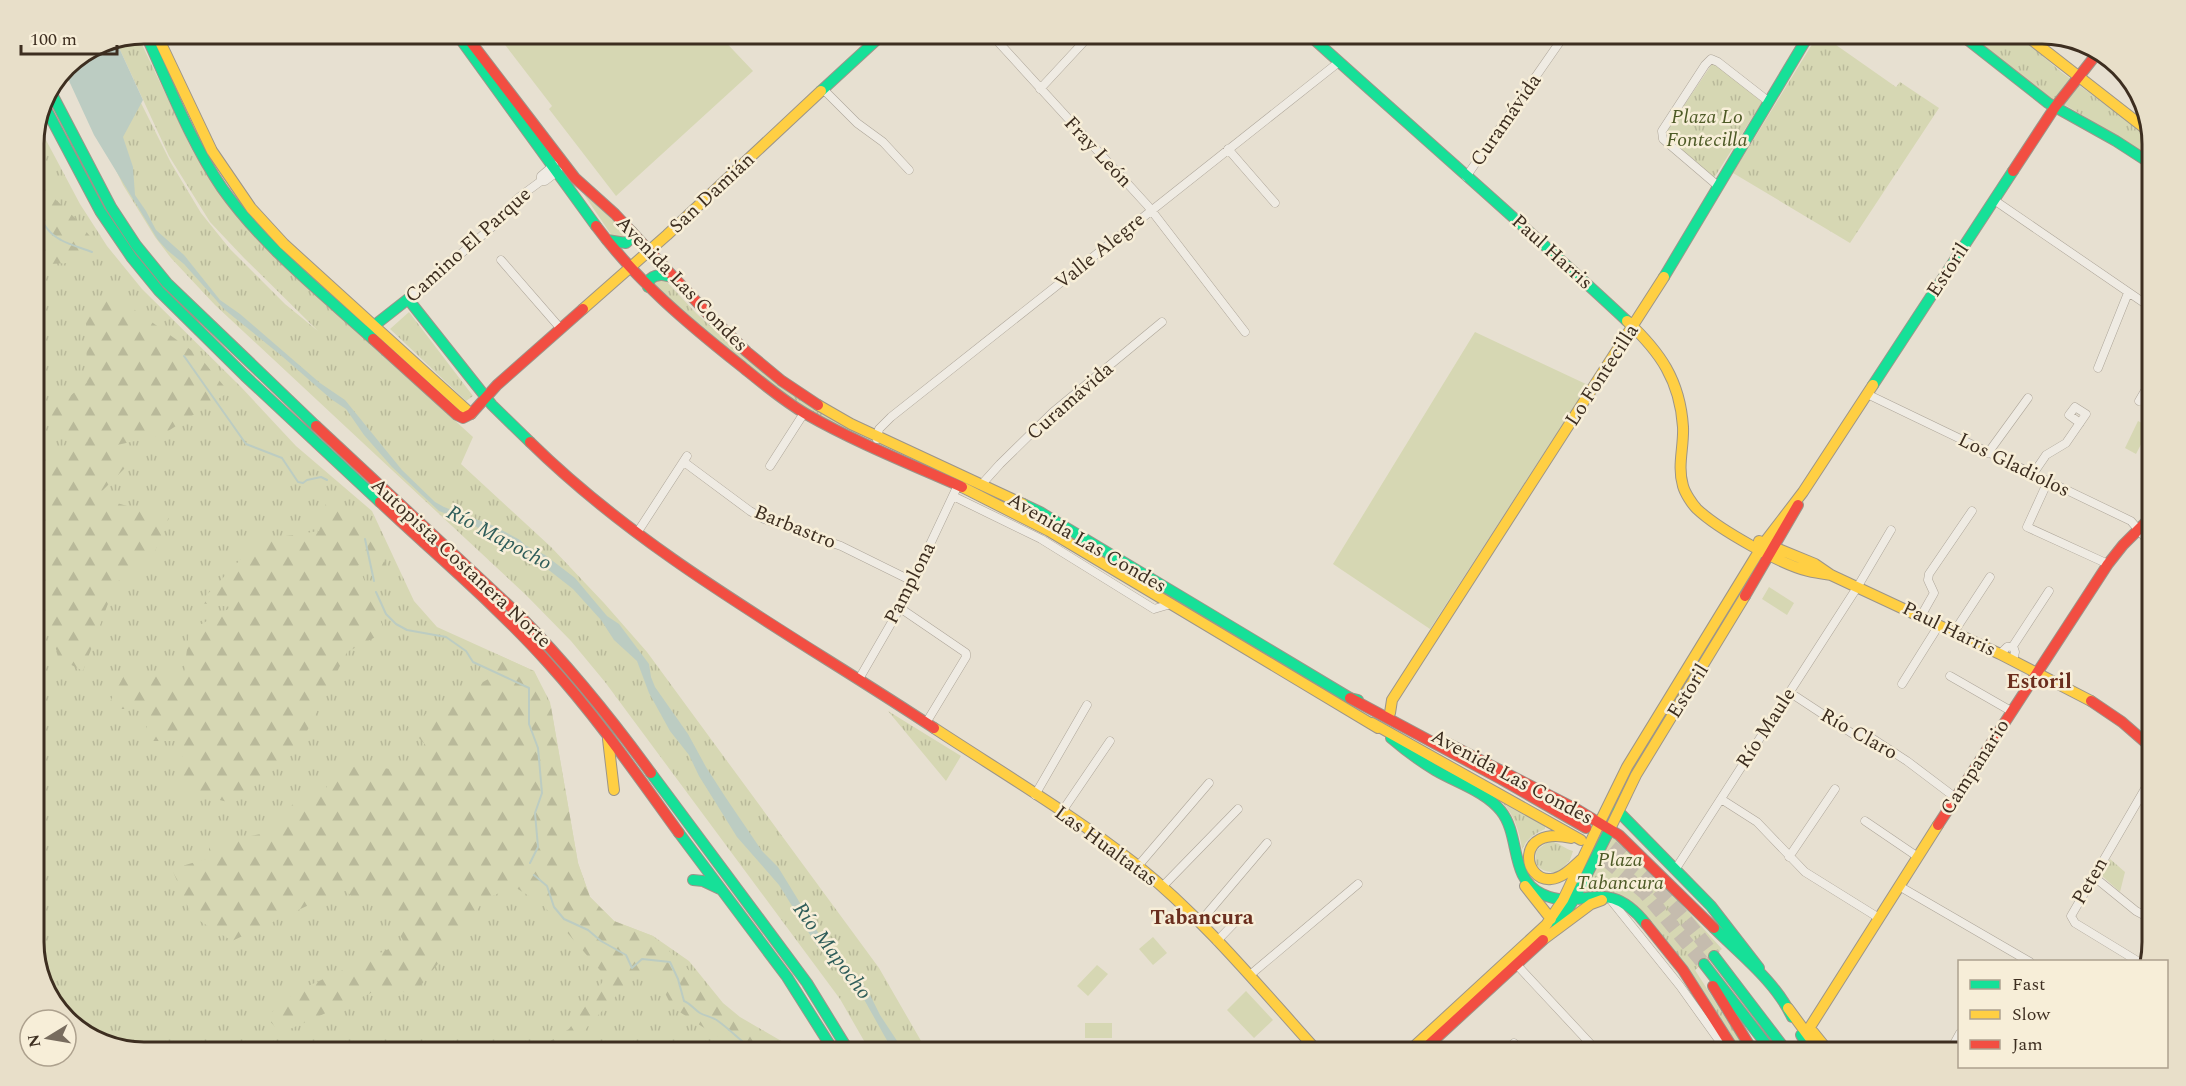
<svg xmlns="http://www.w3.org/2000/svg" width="2186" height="1086" viewBox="0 0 2186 1086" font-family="Spectral,serif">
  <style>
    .grass { fill: url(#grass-tufts) }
    .forest { fill: url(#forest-firs) }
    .pitch { fill: #d6d7b3 }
    .water { fill: #bcccc2 }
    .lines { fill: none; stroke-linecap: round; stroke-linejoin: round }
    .stream { stroke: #bcccc2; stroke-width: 2 }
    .highway-tunnel { stroke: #c5bcae; stroke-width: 14; stroke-dasharray: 14 7; stroke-linecap: butt }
    .street-casing { stroke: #ada599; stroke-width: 9 }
    .fast-casing { stroke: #9c958a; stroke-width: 12 }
    .slow-casing { stroke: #9c958a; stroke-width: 12 }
    .jam-casing { stroke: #9c958a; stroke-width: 12 }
    .street { stroke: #efebe3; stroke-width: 8 }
    .fast { stroke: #16e098; stroke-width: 10 }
    .slow { stroke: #ffcf43; stroke-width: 10 }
    .jam { stroke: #f24e42; stroke-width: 10 }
    .labels { text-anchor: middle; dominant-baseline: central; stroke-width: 5; stroke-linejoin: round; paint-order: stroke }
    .park-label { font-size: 20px; font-style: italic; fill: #4d5a26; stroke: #f7eed8 }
    .street-label { font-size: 20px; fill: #3d2e20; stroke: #f7eed8 }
    .water-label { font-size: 21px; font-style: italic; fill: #2f5d5a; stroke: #f7eed8 }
    .neighbourhood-label { font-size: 21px; font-weight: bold; fill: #6b2e1e; stroke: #f7eed8 }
    .rim { fill: none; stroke: #3d2e20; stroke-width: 3 }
  </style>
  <defs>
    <pattern id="grass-tufts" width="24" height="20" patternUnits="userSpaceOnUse" patternTransform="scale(1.5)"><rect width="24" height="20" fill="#d6d7b3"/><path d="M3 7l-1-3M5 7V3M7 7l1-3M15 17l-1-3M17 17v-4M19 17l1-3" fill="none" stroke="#b9b99a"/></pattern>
    <pattern id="forest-firs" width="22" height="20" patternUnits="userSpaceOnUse" patternTransform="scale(1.5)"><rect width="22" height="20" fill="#d6d7b3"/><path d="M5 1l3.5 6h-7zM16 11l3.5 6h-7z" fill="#b9b99a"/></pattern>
  </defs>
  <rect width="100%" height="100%" fill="#e7e0d1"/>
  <!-- grass -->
  <path class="grass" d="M1819,33L1896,87L1900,82L1939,108L1850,243L1733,173Z
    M1969,33H2016L2060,71L2153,140V158L2067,106L2048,98Z
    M137,34L192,150L233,211L270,252L473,437L461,464L551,547L604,603L647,652L879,968L928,1053H871L840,999L605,682L571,641L526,595L215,305L171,258L155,237L123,185L87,109L101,41L139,99L171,163L201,213L230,249L285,304L318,331L244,258L210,222L169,156L115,39Z
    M1712,64L1717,65L1762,102L1714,178L1670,140L1666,132Z
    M38,125L80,204L107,246L142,289L241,387L296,446L372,511L414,601L437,627L534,671L550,702L578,863L590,897L614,921L653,936L689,961L723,1003L740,1017L802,1053H143L95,1042L52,1004L33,950V137Z
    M583,193L627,233V238L614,239Z
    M664,279L697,314L752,363L865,438C848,430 831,423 815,414C759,380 703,330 653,286V281Z
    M409,312L473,396L466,401L390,329Z
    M888,711L961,756L946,781Z
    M1502,802L1545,825V829C1534,834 1528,838 1522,849C1519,831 1515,816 1502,802Z
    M1612,835L1637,855L1722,949L1695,970L1748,1053H1743L1634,904L1582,893Z
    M1549,841C1560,842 1564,849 1573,851L1570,860L1559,872C1543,873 1531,868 1537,850Z
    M2110,859L2125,872L2120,892L2101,875Z"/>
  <!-- forest -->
  <path class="forest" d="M34,135L39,145L55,199L74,217L94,241L86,262L50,264L40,241L33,243Z
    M108,291L198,355L229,392L162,435L117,445L132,461L96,497L169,518L149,566L116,582L83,671L60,659L33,593V452L88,441L42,419L87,382L86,320Z
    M326,503L371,529L393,582L358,565L385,632L347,652L301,743L232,803L178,790L184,741H147V709H106L126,672L184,675L189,631L232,607L199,603L259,540L319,531Z
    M496,654L534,671L551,707L578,863L590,897L614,921L653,936L685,966L720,1008L757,1042L778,1053H732L729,1044L672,1007L655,973L633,978L588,1026L568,1053H532L569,1029L606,977L542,904L513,886L483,901L459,937L414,994L382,988L281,1033L266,1017L295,992L404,942L380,902L356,900L343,889L232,941L192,916L172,869L209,858V844L266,833L295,802L326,790L331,770L367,765L401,771L432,752L407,725L490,678Z"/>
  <!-- pitch -->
  <path class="pitch" d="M496,33H717L753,71L616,196L549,109L552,106Z
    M1475,332L1588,385L1430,629L1333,564Z
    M2138,421L2150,427L2136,454L2125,448Z
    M1769,587L1794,603L1787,615L1762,599Z
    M1153,937L1167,953L1153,965L1139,949Z
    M1097,965L1108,974L1088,996L1077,986Z
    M1246,991L1273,1020L1254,1038L1227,1010Z
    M1085,1023H1112V1038H1085Z"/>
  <!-- water -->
  <path class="water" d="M115,39L143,100L123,137L133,167L135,195L146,211L156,230L184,255L220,300L240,314L320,383L345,400L402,470L435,502L444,507L494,526L520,540L525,545L545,555L575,578L607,616L619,624L649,664L651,677L655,687L688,734L706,767L726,798L762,851L778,867L819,934L867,989L880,1015L905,1053H894L856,985L817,946L779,885L737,837L699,776L689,755L670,731L649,693L637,661L614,640L601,620L573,589L550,571L470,523L439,511L392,467L364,435L346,409L331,399L283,357L225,310L184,264L167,250L158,240L94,135L64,70L66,65L101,41Z"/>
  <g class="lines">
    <!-- stream -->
    <path class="stream" d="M33,163C35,190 32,225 61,240C70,245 82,248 92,252
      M184,356L246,444L282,458L298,482L303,483L307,480L321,477L327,480
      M365,539L374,581
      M376,592L386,614L396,624L407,630L446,637L466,651L473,662L529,688V724L538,748L542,793L535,813L538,847L530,863
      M534,875L547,886L554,907L564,919L588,930L601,941L626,955L632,968L642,959L670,962L678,979L684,1001C691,1004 694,1009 700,1013C705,1016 713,1017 718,1021C729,1029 738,1038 748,1046L750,1053"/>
    <!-- highway-tunnel -->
    <path class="highway-tunnel" d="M1595,834C1641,868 1680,910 1714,956
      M1590,846L1645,893L1704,964"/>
    <!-- street casing -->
    <g class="street-casing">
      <path id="street" d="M990,33L1148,206L1245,332
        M823,89L857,123L883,142L909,170
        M1040,89L1092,33
        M1228,149L1275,203
        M1466,177L1566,33
        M541,181V176L554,165
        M1718,186L1663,139L1662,131L1705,65L1711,59L1718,62L1768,101
        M1994,200L2153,309
        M501,260L561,329
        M408,299L492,227L518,198L541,181H545L558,171
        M2098,368L2128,293
        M1867,394L2131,521L2153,547
        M2139,401L2153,377
        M877,439L879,429L891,417L1339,62
        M1988,453L2028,398
        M684,462L750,511L764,519L841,546L912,581
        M770,466L804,413
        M2033,474L2046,455L2066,443L2086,414L2075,407L2069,415L2080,423
        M2048,481L2027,527L2108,564
        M982,484L1000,464L1053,412L1162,322
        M953,496L1041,539L1154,609L1171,604
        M637,533L687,456
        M900,608L966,653V657L926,723
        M1921,616L1934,593L1928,580L1929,574L1972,511
        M1954,632L1990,577
        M2013,646L2049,591
        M2000,654L2007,647L2013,646L2015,652L2013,660
        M1950,676L2011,711
        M859,679L900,608L958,485
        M1902,684L1939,625
        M1789,692L1853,734L1864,733L1907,761L1956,798
        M1035,795L1087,705
        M1721,799L1757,822L1805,872L1879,918
        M1061,813L1110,741
        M1865,821L1918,857
        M1789,857L1835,789
        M1138,866L1209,783
        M1675,870L1858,586L1891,530
        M2093,876L2136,911L2153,920
        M1899,886L2030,962
        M1162,887L1238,809
        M1610,899L1680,986L1728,1053
        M1200,922L1267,843
        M1217,941L1241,916
        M2139,962L2075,923L2071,916L2153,775
        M1517,965L1599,1053
        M1250,975L1358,884
        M1503,1053L1514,1043L1523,1053
        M1949,1053L1960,1033"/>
    </g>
    <!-- fast casing -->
    <g class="fast-casing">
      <path id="fast" d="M145,33C169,85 190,141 222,188C263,246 321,292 373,339
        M456,33L596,226
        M1307,33C1413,129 1522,223 1627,321
        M1959,33L2048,103L2116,141L2153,165
        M821,91L884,33
        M52,94L111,207L136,245L167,283L316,426
        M46,109L100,211L132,258L159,291L245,376L380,502
        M607,240L626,243L631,238L632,232
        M1664,277L1810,33
        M648,287L650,279C658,273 665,275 674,278
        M366,332L408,299L492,405L530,442
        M1873,385L2013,171
        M1023,504L1040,512L1350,698L1358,700
        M1391,738C1405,750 1420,761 1435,770C1457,783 1485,791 1501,811C1521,836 1509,879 1542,894C1582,913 1606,873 1646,924
        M651,773L807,983L850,1053
        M1618,811L1711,906L1759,968
        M679,833L787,977L835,1053
        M693,880L703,881L720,889
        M1557,925L1575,898L1610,829
        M1714,928C1741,955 1776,982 1792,1017
        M1714,956L1788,1053
        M1704,964L1773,1053
        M1801,1035L1812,1053"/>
    </g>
    <!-- slow casing -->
    <g class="slow-casing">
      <path id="slow" d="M156,33L212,151L251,208L284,244L471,414
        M2023,33L2151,133
        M583,309L667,235L821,91
        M1627,321C1660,352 1680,380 1683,427C1684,447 1677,466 1683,486C1685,493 1692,504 1697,509C1718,529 1780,564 1808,571C1816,573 1824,574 1831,575
        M818,405L851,424L1023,504
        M962,487L1049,531L1378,728
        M1759,541L1815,564L1831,575L2000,654L2091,701
        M1390,713L1392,700L1664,277
        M1372,723L1581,840
        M934,728C1001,772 1075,816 1138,866C1205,920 1261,989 1319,1053
        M608,739L614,790
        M1600,822L1627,767L1764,543L1803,492L1873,385
        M1610,829L1636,775L1745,596
        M1571,838C1514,825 1523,882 1551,879C1563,878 1573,867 1582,859
        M1525,886L1551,919
        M1544,939L1591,904L1602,900
        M1788,1008L1821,1053
        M1810,1027L1938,825
        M1813,1032L1830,1053
        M1407,1053L1546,925L1563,900L1600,822"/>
    </g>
    <!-- jam casing -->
    <g class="jam-casing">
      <path id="jam" d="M464,33L575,178L615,214L708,314L747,352L782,381L818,405
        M2013,171L2055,107L2099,51
        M596,226C636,280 687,323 740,365C761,382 782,400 806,414C855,442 910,464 962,487
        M373,339L457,415L463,418L471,414L497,385L583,309
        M316,426L520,616C568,665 611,718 651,773
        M530,442C648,558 797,637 934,728
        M380,502C436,555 496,605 548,663C596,716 637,775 679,833
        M1745,596L1798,505
        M1350,698L1501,779L1586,828
        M2091,701L2122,722L2153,749
        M1447,743L1578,810L1619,835L1714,928
        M1938,825L2108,564L2123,545L2153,515
        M1646,924L1683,970L1736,1053
        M1713,986L1754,1053
        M1420,1053L1543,940"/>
    </g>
    <!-- street -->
    <use href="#street" class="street"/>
    <!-- fast -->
    <use href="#fast" class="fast"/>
    <!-- slow -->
    <use href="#slow" class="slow"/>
    <!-- jam -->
    <use href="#jam" class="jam"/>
  </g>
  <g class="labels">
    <!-- park labels -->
    <g class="park-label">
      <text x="1707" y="117">Plaza Lo<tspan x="1707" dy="23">Fontecilla</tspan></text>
      <text x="1620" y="860">Plaza<tspan x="1620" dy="23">Tabancura</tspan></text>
    </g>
    <!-- street labels -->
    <g class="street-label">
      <text transform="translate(1506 120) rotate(-55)">Curamávida</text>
      <text transform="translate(1098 152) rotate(47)">Fray León</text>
      <text transform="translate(712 193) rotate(-43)">San Damián</text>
      <text transform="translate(468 245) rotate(-42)">Camino El Parque</text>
      <text transform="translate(1100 251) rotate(-39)">Valle Alegre</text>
      <text transform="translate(1552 252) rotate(42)">Paul Harris</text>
      <text transform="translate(1948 270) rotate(-57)">Estoril</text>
      <text transform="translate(682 284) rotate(46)">Avenida Las Condes</text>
      <text transform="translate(1602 375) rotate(-57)">Lo Fontecilla</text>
      <text transform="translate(1070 401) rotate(-41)">Curamávida</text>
      <text transform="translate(2014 465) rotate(26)">Los Gladiolos</text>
      <text transform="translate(795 527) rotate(22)">Barbastro</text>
      <text transform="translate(1087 543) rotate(30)">Avenida Las Condes</text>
      <text transform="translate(461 563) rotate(43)">Autopista Costanera Norte</text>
      <text transform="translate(910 583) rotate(-63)">Pamplona</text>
      <text transform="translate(1949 629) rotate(26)">Paul Harris</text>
      <text transform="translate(1688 691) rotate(-58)">Estoril</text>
      <text transform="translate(1766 728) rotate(-57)">Río Maule</text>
      <text transform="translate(1859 734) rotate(29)">Río Claro</text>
      <text transform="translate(1975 767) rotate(-57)">Campanario</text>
      <text transform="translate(1512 777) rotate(28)">Avenida Las Condes</text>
      <text transform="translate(1106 846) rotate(36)">Las Hualtatas</text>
      <text transform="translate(2090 881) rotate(-60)">Peten</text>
    </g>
    <!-- water labels -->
    <g class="water-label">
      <text transform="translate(499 538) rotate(28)">Río Mapocho</text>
      <text transform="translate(832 951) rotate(53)">Río Mapocho</text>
    </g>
    <!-- neighbourhood labels -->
    <g class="neighbourhood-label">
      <text x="2039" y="682">Estoril</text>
      <text x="1202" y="918">Tabancura</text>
    </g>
  </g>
  <!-- crop -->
  <path d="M0 0H2186V1086H0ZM144 44H2042A100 100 0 0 1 2142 144V942A100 100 0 0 1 2042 1042H144A100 100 0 0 1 44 942V144A100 100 0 0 1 144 44Z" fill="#e8dfc9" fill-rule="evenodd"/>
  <path class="rim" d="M144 44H2042A100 100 0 0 1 2142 144V942A100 100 0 0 1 2042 1042H144A100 100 0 0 1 44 942V144A100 100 0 0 1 144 44Z"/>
  <!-- legend -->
  <rect x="1958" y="960" width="210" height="108" fill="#f7eed8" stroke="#ada18e" stroke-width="1.5"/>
  <rect x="1970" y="980" width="30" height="9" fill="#16e098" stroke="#ada18e" stroke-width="1.5"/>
  <text x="2012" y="990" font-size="18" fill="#3d2e20">Fast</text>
  <rect x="1970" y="1010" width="30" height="9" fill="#ffcf43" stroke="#ada18e" stroke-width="1.5"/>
  <text x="2012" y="1020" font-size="18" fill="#3d2e20">Slow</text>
  <rect x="1970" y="1040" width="30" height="9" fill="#f24e42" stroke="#ada18e" stroke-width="1.5"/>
  <text x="2012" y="1050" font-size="18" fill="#3d2e20">Jam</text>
  <!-- north arrow -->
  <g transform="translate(48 1038) rotate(259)"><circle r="28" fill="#f7eed8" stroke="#ada18e" stroke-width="1.5"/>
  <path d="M0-4.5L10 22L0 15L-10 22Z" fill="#786c5e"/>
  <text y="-9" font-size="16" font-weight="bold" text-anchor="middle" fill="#3d2e20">N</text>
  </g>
  <!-- scale -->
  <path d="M21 45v9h96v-9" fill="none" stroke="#3d2e20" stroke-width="3"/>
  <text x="30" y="45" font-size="18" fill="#3d2e20" stroke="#f7eed8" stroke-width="4.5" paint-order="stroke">100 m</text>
</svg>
